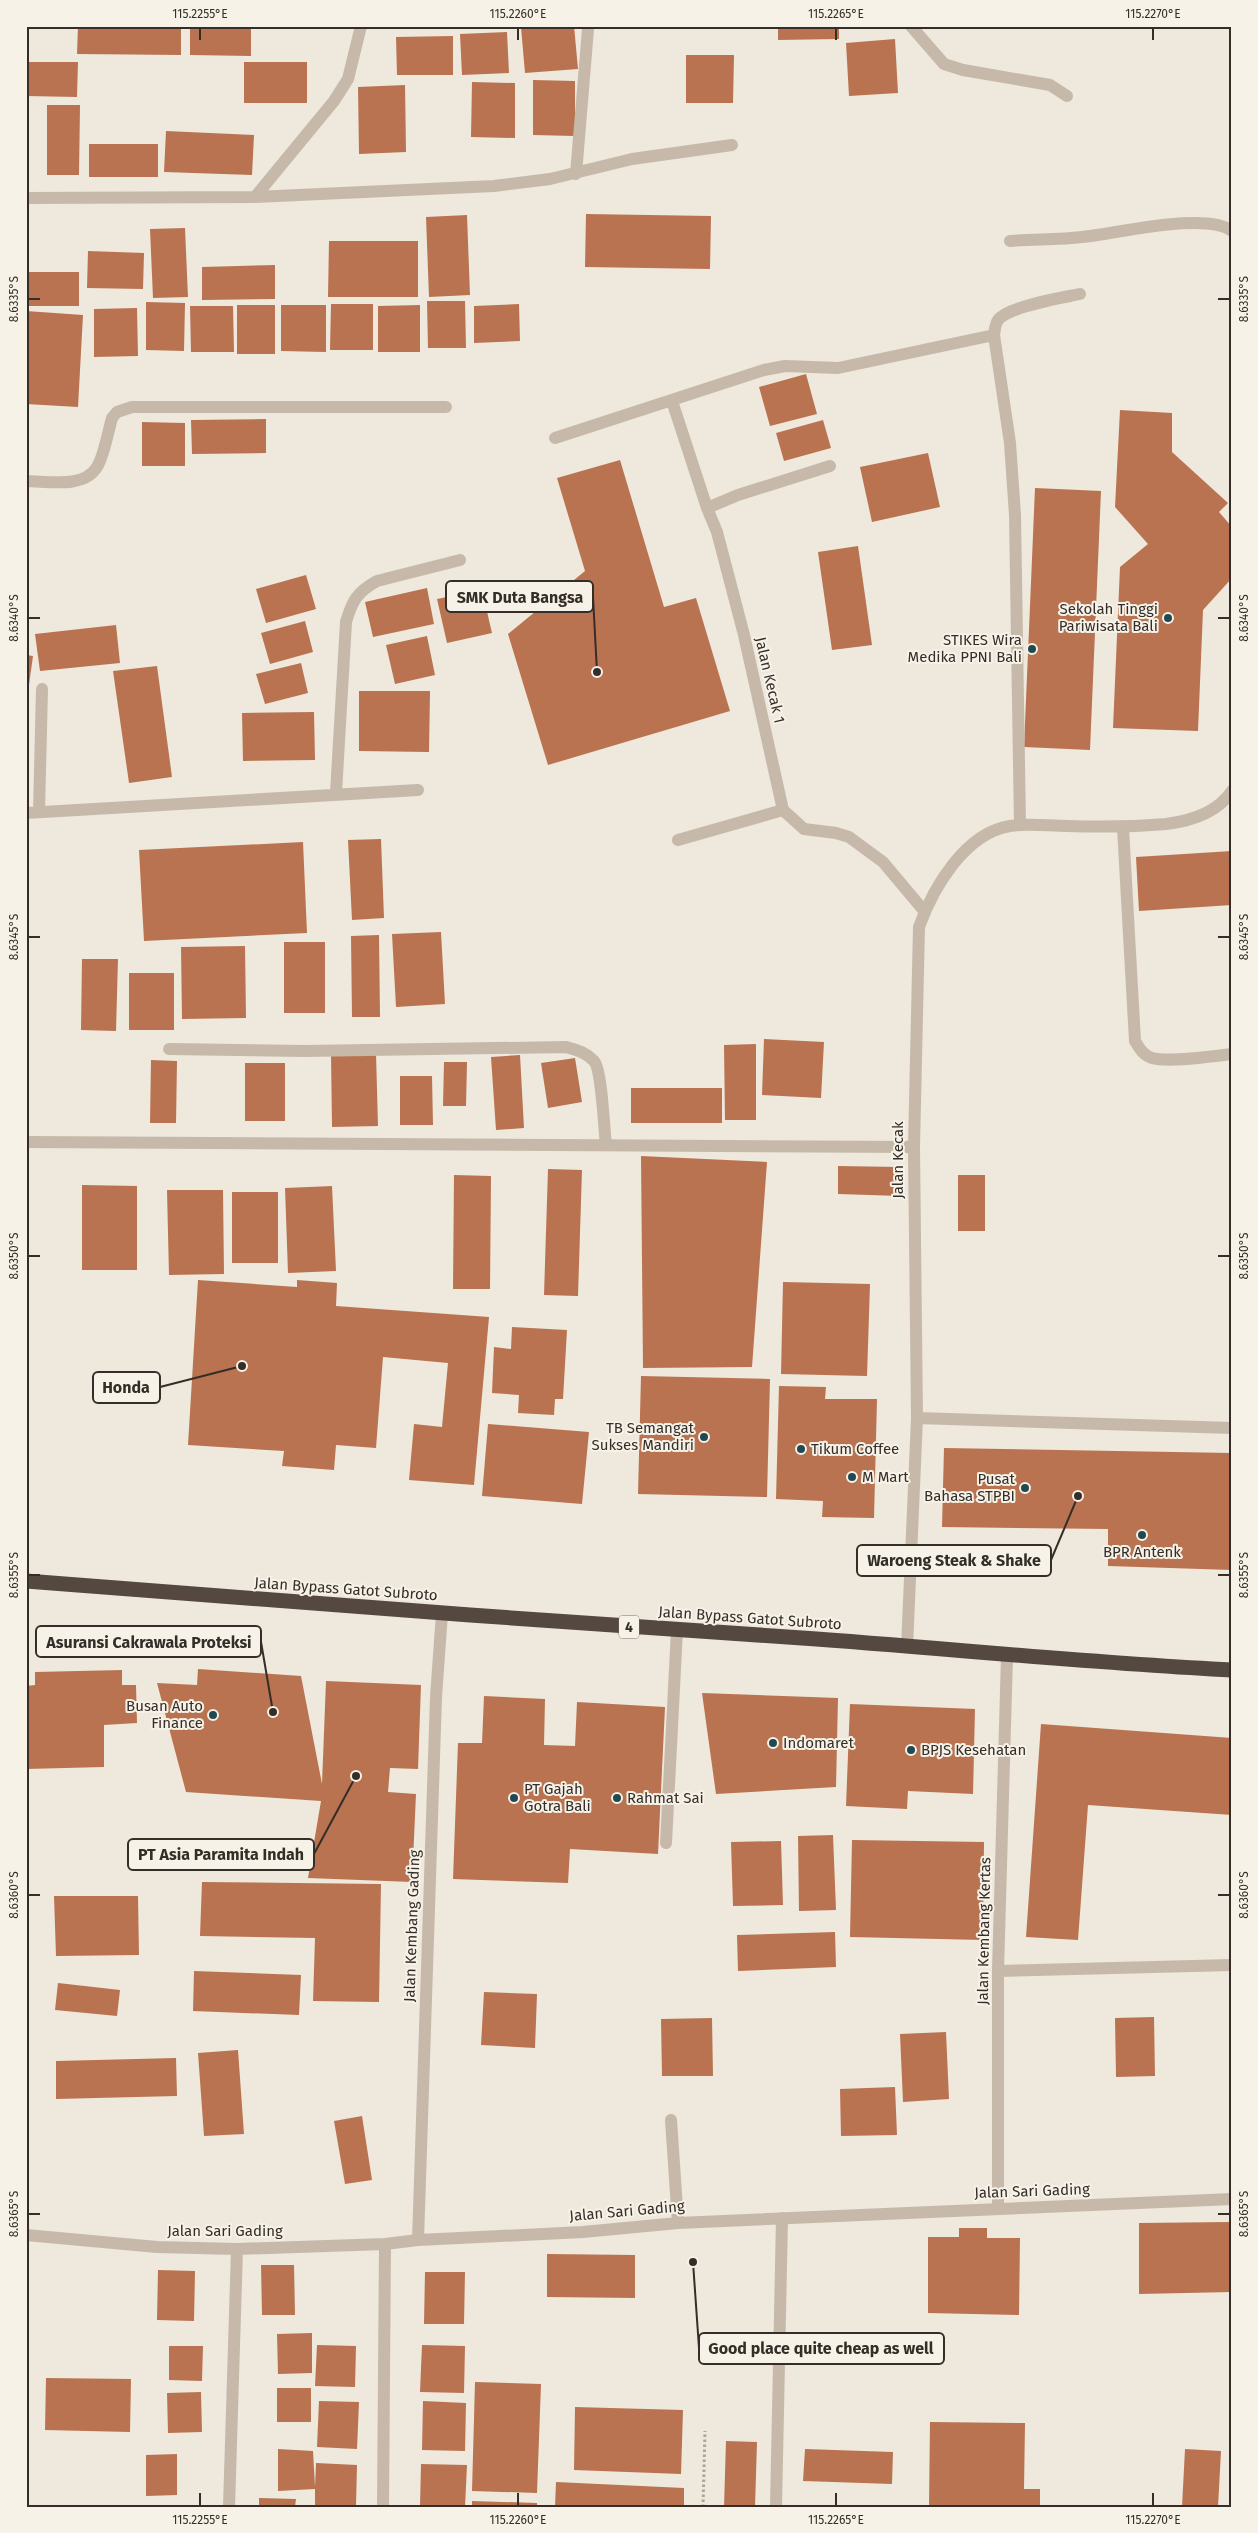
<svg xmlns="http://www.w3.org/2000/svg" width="1258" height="2533" viewBox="0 0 1258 2533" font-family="'Fira Sans',sans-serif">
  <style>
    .building { fill: #b97350 }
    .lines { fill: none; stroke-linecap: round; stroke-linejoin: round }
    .path { stroke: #b1a393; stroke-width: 3; stroke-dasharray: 2.5 2.5; stroke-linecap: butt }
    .lane { stroke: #c6b9a9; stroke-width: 12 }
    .street { stroke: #c6b9a9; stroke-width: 12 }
    .highway { stroke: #544840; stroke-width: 15 }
    .ticks { fill: none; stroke: #342d28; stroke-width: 2 }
    .poi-dot { fill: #224951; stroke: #f7f2e8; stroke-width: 2 }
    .labels { text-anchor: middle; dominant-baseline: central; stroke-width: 4; stroke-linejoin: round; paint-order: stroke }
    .shield { fill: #f7f2e8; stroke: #6e6862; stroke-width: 1 }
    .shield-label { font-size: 14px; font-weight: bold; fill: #342d28 }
    .poi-label { font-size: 15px; fill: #342d28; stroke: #f7f2e8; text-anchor: start }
    .street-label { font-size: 15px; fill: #342d28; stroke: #f7f2e8 }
    .leader { fill: none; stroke: #342d28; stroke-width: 2 }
    .callout-dot { fill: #342d28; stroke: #f7f2e8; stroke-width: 2 }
    .callout { fill: #f7f2e8; stroke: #342d28; stroke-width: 2 }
    .callout-label { font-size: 16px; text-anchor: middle; font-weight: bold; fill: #342d28 }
    .neatline { fill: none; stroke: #342d28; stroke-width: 2 }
    .ticks-label { font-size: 12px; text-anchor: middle; fill: #342d28 }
  </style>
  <rect width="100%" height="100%" fill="#efe8dc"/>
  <!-- building -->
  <path class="building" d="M78,26H181V55L77,54Z
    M190,26H251V56L190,55Z
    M574,26L578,69L525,73L521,27Z
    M778,26H839V39L778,40Z
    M507,32L509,73L462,75L460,34Z
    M453,36V75H397L396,37Z
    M895,39L898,93L849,96L846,43Z
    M686,55H734L733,103H686Z
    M26,62H78L77,97L26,96Z
    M244,62H307V103H244Z
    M533,80L575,81V136L533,135Z
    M472,82L515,83V138L471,137Z
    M405,85L406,152L359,154L358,87Z
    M47,105H80L79,175H47Z
    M166,131L254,135L252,175L164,172Z
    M89,144H158V177H89Z
    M586,214L711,216L710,269L585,267Z
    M467,215L470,295L429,297L426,217Z
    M185,228L188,297L153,298L150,229Z
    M329,241H418V297H328Z
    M88,251L144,253L143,289L87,288Z
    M275,265V299L202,300V267Z
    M26,272H79V306H26Z
    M427,301H465L466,348H428Z
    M146,302L185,303L184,351L146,350Z
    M331,304H373V350H330Z
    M519,304L520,341L474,343V306Z
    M237,305H275V354H237Z
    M281,305H326V352L281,351Z
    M420,305V352H378V306Z
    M190,306H233L234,352H191Z
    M137,308L138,356L94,357V309Z
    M26,311L83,315L78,407L26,404Z
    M806,374L817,414L770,426L759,387Z
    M1120,410L1172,413V452L1228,503L1219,512L1232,527V578L1203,610L1198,731L1113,728L1120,567L1148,544L1115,507Z
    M266,419V453L192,454L191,420Z
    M823,420L831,448L784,461L776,433Z
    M142,422L185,423V466H142Z
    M928,453L940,507L872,522L860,467Z
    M620,460L664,607L696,598L730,711L548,765L508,634L585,571L557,478Z
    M1035,488L1101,491L1090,750L1024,747Z
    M858,546L872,645L832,650L818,552Z
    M306,575L316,609L266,623L256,589Z
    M427,588L434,624L373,637L365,602Z
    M482,590L492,633L447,643L437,599Z
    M305,621L313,652L270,664L261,633Z
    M116,625L120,663L40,671L35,634Z
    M427,636L435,675L395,684L386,645Z
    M26,655L33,656L27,699H26Z
    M301,663L308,693L265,704L256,674Z
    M157,666L172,777L129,783L113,671Z
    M359,691H430L429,752L359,751Z
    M314,712L315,760L243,761L242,713Z
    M381,839L384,918L352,920L348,840Z
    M303,842L307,933L144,941L139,850Z
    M1232,851V905L1139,911L1136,857Z
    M441,932L445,1004L396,1007L392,934Z
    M379,935L380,1017H352L351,936Z
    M284,942H325V1013H284Z
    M245,946L246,1018L182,1019L181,947Z
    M82,959H118L116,1031L81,1030Z
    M129,973H174V1030H129Z
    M764,1039L824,1042L821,1098L762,1095Z
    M756,1044V1120H725L724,1045Z
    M376,1053L378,1126L332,1127L331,1054Z
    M520,1055L524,1128L496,1130L491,1057Z
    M575,1058L582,1102L548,1108L541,1063Z
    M151,1060L177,1061L176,1123H150Z
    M444,1062H467L466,1106H443Z
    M245,1063H285V1121H245Z
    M400,1076H432L433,1125H400Z
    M631,1088H722V1123H631Z
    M641,1156L767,1162L752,1367L643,1368Z
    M838,1166L900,1167V1196L838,1194Z
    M548,1169L582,1170L578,1296L544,1295Z
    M454,1175L491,1176L490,1289H453Z
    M958,1175H985V1231H958Z
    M82,1185L137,1186V1270H82Z
    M332,1186L336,1271L288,1273L285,1188Z
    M167,1190H223L224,1274L169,1275Z
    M232,1192H278V1263H232Z
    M198,1280L297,1287V1280L337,1283L336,1306L489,1317L474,1485L409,1480L414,1424L442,1427L448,1363L383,1357L376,1448L336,1445L334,1470L282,1466L284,1451L188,1445Z
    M783,1282L870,1284L867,1376L781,1374Z
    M512,1327L567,1330L563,1399H555L554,1415L518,1413L519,1395L492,1393L494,1347L511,1349Z
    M641,1376L770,1379L767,1497L638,1494Z
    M779,1386L826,1387L825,1399H877L874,1518L822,1517L823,1501L776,1499Z
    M488,1424L589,1432L582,1504L482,1496Z
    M944,1448L1232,1453V1570L1108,1566V1529L942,1527Z
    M198,1669L301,1676L322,1784L326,1681L421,1685L418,1769L390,1768L388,1792L416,1794L412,1882L308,1878L321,1801L186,1792L157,1683L197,1685Z
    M122,1670V1685H136L137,1723L104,1725V1767L26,1769V1686L35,1685V1672Z
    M702,1693L838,1698L836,1787L716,1794Z
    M484,1696L545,1699L544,1745L575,1746L577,1702L665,1707L658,1854L570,1849L568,1883L453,1879L458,1743H482Z
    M850,1704L975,1709L973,1794L908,1791L907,1809L846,1806Z
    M1041,1724L1232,1738V1815L1088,1805L1078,1940L1026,1937Z
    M833,1835L836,1910L799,1911L798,1836Z
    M852,1840L984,1842L983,1940L850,1937Z
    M781,1841L783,1905L733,1906L731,1842Z
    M202,1882L381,1884L379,2002L313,2001L315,1938L200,1936Z
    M54,1896H138L139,1955L56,1956Z
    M835,1932L836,1967L738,1971L737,1935Z
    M194,1971L301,1975L299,2015L193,2011Z
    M58,1983L120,1990L117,2016L55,2010Z
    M484,1992L537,1994L535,2048L481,2045Z
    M1154,2017L1155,2076L1116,2077L1115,2018Z
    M712,2018L713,2076H662L661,2019Z
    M946,2032L949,2099L903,2102L900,2034Z
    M238,2050L244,2134L204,2136L198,2053Z
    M176,2058L177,2096L56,2099V2061Z
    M895,2087L897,2135L841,2136L840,2089Z
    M362,2116L372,2180L345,2184L334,2121Z
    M1232,2222V2292L1139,2294V2223Z
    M959,2228H987V2238H1020L1019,2315L928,2313V2237H959Z
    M547,2254L635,2255V2298L547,2297Z
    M261,2265H294L295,2315H262Z
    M158,2270L195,2271L194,2321L157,2320Z
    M425,2272H465L464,2324H424Z
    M312,2333V2373L278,2374L277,2334Z
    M317,2345L356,2346L355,2387L315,2386Z
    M422,2345L465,2346L464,2393L420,2392Z
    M169,2346H203L202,2381L169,2380Z
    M46,2378L131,2379L130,2432L45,2430Z
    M475,2382L541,2384L537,2493L472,2491Z
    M277,2388H311V2422H277Z
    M201,2392L202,2432L168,2433L167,2393Z
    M319,2401L359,2402L357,2449L317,2447Z
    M423,2401L466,2403L465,2451L422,2450Z
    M575,2407L683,2410L681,2474L574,2470Z
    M930,2422L1025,2423L1024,2489H1040V2507H929Z
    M726,2441L757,2442L755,2507H724Z
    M278,2449L313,2451L315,2487L316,2463L357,2465L356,2506L315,2505V2489L278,2491Z
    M805,2449L893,2452L892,2484L803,2481Z
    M1185,2449L1221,2451L1218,2507H1182Z
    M177,2454V2495L146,2496V2455Z
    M421,2464L467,2465L465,2507L420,2506Z
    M556,2482L684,2488V2507H555Z
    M259,2498L296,2499L295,2507H259Z
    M472,2501L537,2503V2507H472Z"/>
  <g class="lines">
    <!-- path -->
    <path class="path" d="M703,2507L705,2431"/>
    <!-- lane -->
    <path class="lane" d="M1010,241C1034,239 1058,240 1082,237C1116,234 1206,211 1232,231
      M672,401L707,508
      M555,438L764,370L785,366L838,368L994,335
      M830,466L738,495L707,508L717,532L744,635L783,810L804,829L836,833L849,837L883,862L925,912
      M1020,825L1015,515L1010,443L994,335C995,330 995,324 998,320C1009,306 1061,298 1080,294
      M678,840L783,810
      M666,1843L677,1630"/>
    <!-- street -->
    <path class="street" d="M911,26L944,64L963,70L1050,85L1067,96
      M576,174L588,29
      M255,197L334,101L348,79L361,26
      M26,198L255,197L494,186L550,179L632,159L732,145
      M26,481C47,481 84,489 97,467C104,456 108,432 112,418L117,412L132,407H446
      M336,793L346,622C352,601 357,592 377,581L460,560
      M39,812L42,689
      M26,813L418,790
      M1123,828L1135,1041C1140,1049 1143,1055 1152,1058C1169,1063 1213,1056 1232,1054
      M169,1049L305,1051L566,1047C576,1050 586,1052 594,1061C602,1070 604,1130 606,1145
      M26,1142L914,1147
      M917,1418L1232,1428
      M907,1647L917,1418L914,1147L919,927C933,888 965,833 1010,826C1028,823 1049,826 1067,826C1100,827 1132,827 1166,824C1191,821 1217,813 1232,791
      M998,1971L1232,1965
      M671,2120L678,2223
      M998,2208V1971L1007,1656
      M26,2235L157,2247L237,2249L385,2244L418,2240L583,2232L678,2223L1232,2199
      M418,2240L436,1697L442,1613
      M229,2507L237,2249
      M383,2507L385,2244
      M776,2507L782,2218"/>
    <!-- highway -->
    <path class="highway" d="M26,1581C285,1602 543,1621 802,1638C945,1648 1088,1663 1232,1670"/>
  </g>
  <!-- ticks -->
  <path class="ticks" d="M200,28V40M518,28V40M836,28V40M1153,28V40M28,299H40M1218,299H1230M28,618H40M1218,618H1230M28,937H40M1218,937H1230M28,1256H40M1218,1256H1230M28,1575H40M1218,1575H1230M28,1895H40M1218,1895H1230M28,2214H40M1218,2214H1230M200,2493V2506M518,2493V2506M836,2493V2506M1153,2493V2506"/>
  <!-- markers -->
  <g class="poi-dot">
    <circle cx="1168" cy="618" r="5"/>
    <circle cx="1032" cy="649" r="5"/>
    <circle cx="704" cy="1437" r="5"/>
    <circle cx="801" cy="1449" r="5"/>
    <circle cx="852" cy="1477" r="5"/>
    <circle cx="1025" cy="1488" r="5"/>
    <circle cx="1142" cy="1535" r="5"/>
    <circle cx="213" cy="1715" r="5"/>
    <circle cx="773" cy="1743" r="5"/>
    <circle cx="911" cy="1750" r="5"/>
    <circle cx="514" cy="1798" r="5"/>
    <circle cx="617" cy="1798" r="5"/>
  </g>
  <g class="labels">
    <!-- shield labels -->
    <rect class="shield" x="619" y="1615.5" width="20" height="23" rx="4"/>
    <g class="shield-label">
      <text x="629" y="1627">4</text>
    </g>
    <!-- poi labels -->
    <g class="poi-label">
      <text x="1158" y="609" text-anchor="end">Sekolah Tinggi<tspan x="1158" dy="17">Pariwisata Bali</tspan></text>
      <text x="1022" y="640" text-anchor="end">STIKES Wira<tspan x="1022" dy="17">Medika PPNI Bali</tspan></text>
      <text x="694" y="1428" text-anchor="end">TB Semangat<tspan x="694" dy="17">Sukses Mandiri</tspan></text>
      <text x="811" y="1449">Tikum Coffee</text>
      <text x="862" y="1477">M Mart</text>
      <text x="1015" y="1479" text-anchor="end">Pusat<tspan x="1015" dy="17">Bahasa STPBI</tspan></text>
      <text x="1142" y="1552" text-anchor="middle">BPR Antenk</text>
      <text x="203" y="1706" text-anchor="end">Busan Auto<tspan x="203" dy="17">Finance</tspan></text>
      <text x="783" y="1743">Indomaret</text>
      <text x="921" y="1750">BPJS Kesehatan</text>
      <text x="524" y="1789">PT Gajah<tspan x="524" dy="17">Gotra Bali</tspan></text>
      <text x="627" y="1798">Rahmat Sai</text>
    </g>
    <!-- street labels -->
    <g class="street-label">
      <text transform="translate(770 680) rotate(77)">Jalan Kecak 1</text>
      <text transform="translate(898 1160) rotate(-90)">Jalan Kecak</text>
      <text transform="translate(346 1589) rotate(4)">Jalan Bypass Gatot Subroto</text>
      <text transform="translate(750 1618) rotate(4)">Jalan Bypass Gatot Subroto</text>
      <text transform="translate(412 1926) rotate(-88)">Jalan Kembang Gading</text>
      <text transform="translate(984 1931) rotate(-89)">Jalan Kembang Kertas</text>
      <text transform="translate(1032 2191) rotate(-2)">Jalan Sari Gading</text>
      <text transform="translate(627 2211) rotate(-5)">Jalan Sari Gading</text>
      <text x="225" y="2231">Jalan Sari Gading</text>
    </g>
  </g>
  <!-- callouts -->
  <path class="leader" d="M597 672L593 597M242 1366L160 1387M1078 1496L1051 1560M273 1712L261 1642M356 1776L314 1854M693 2262L699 2348"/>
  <g class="callout-dot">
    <circle cx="597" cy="672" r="5"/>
    <circle cx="242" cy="1366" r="5"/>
    <circle cx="1078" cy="1496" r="5"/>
    <circle cx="273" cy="1712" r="5"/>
    <circle cx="356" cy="1776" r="5"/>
    <circle cx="693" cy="2262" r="5"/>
  </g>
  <g class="callout">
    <rect x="446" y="581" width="147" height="31" rx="5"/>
    <rect x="93" y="1372" width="67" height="31" rx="5"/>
    <rect x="857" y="1545" width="194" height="31" rx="5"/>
    <rect x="36" y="1626" width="225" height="31" rx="5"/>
    <rect x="128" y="1839" width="186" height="31" rx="5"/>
    <rect x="699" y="2333" width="245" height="31" rx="5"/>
  </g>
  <g class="callout-label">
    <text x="520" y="603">SMK Duta Bangsa</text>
    <text x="126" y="1393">Honda</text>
    <text x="954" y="1566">Waroeng Steak &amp; Shake</text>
    <text x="149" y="1648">Asuransi Cakrawala Proteksi</text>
    <text x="221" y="1860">PT Asia Paramita Indah</text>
    <text x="821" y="2354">Good place quite cheap as well</text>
  </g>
  <!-- border -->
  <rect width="1258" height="2533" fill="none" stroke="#f7f2e8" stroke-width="55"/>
  <rect x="28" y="28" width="1202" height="2478" class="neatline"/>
  <g class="ticks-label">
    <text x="200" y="18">115.2255°E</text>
    <text x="518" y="18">115.2260°E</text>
    <text x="836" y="18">115.2265°E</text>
    <text x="1153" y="18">115.2270°E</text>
    <text transform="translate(14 299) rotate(-90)" y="4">8.6335°S</text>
    <text transform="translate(1244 299) rotate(-90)" y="4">8.6335°S</text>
    <text transform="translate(14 618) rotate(-90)" y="4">8.6340°S</text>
    <text transform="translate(1244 618) rotate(-90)" y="4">8.6340°S</text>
    <text transform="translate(14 937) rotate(-90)" y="4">8.6345°S</text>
    <text transform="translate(1244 937) rotate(-90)" y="4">8.6345°S</text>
    <text transform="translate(14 1256) rotate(-90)" y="4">8.6350°S</text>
    <text transform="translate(1244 1256) rotate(-90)" y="4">8.6350°S</text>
    <text transform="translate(14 1575) rotate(-90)" y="4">8.6355°S</text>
    <text transform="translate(1244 1575) rotate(-90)" y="4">8.6355°S</text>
    <text transform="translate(14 1895) rotate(-90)" y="4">8.6360°S</text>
    <text transform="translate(1244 1895) rotate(-90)" y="4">8.6360°S</text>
    <text transform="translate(14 2214) rotate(-90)" y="4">8.6365°S</text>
    <text transform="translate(1244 2214) rotate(-90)" y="4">8.6365°S</text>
    <text x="200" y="2524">115.2255°E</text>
    <text x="518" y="2524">115.2260°E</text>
    <text x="836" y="2524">115.2265°E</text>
    <text x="1153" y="2524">115.2270°E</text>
  </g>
</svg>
